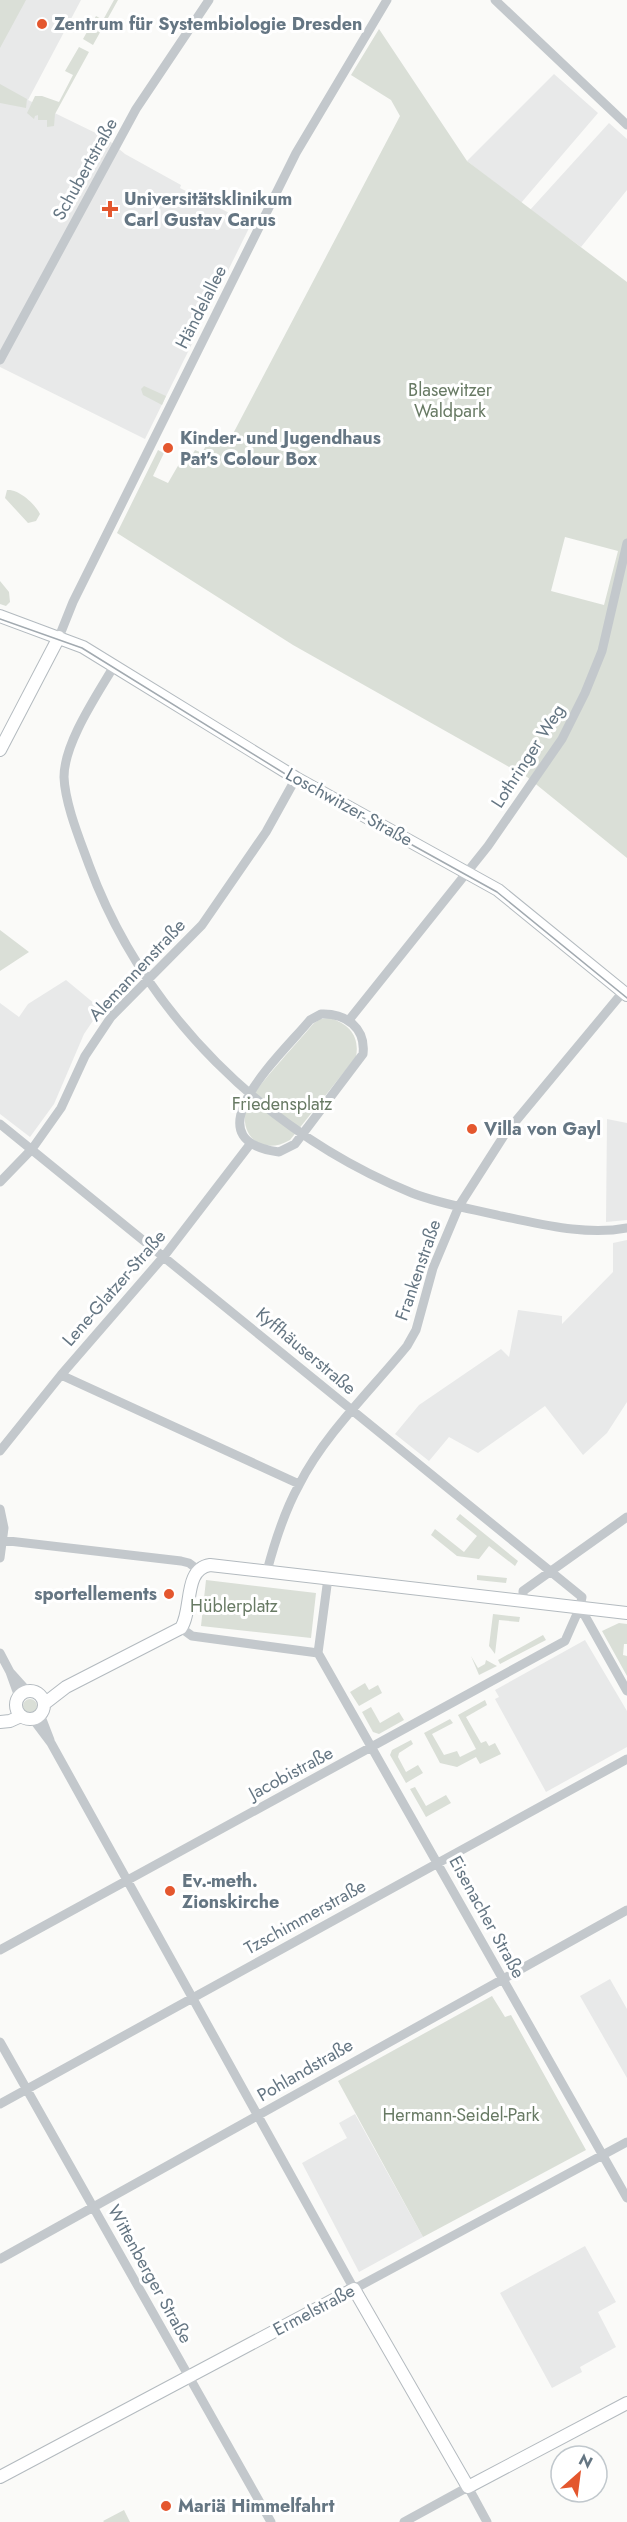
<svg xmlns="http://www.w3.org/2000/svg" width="627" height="2522" viewBox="0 0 627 2522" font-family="Jost,sans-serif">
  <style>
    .built { fill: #e8e9e9 }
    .green { fill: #dadfd7; fill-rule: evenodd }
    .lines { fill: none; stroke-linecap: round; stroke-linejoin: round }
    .secondary-casing { stroke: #b3babf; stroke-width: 14 }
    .street { stroke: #c3c8cc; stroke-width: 9 }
    .secondary { stroke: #fff; stroke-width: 12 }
    .tram { stroke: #a2aab0; stroke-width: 1.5 }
    .poi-dot { fill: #e4572e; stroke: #fff; stroke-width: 2 }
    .labels { text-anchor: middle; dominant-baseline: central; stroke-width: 6; stroke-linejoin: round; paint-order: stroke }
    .poi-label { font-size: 18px; font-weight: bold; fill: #657683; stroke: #fff; text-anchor: start }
    .street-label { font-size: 18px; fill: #657683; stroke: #fff }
    .park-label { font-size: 18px; fill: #687a64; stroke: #fff }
  </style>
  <rect width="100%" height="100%" fill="#fafaf8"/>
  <!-- built -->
  <path class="built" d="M0,0H81L28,100L106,138L125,154L181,185L180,188L251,224L145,439L0,367Z
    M554,74L598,113L521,203L467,161Z
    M609,123L627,139V190L581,247L530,210Z
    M66,980L101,1009L84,1034L54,1104L30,1137L0,1114V1003L19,1017L28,1004Z
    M607,1119L627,1123V1220L606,1222Z
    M627,1240V1402L607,1433L583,1455L545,1406L478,1453L449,1437L429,1461L395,1434L419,1405L501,1349L509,1357L518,1310L562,1316V1324L613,1272V1243Z
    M585,1640L627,1711V1747L546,1792L495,1699L499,1697L495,1690Z
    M610,1979L627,2009V2078L580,1996Z
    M355,2114L423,2237L359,2272L302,2163L347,2138L339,2123Z
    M585,2246L616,2302L598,2312L616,2347L580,2367L582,2372L552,2388L500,2293Z"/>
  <!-- green -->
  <path class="green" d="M0,0H26L0,48Z
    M114,0H118L93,45L83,39L96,16L103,20Z
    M379,29L467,161L627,282V858L527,777L293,645L117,533L158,450L164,453L153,476L168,483L179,464L186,467L195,450L202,453L209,440L226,447L400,116L391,100L351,75ZM565,537L618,551L604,605L551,591Z
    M79,47L89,52L55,114L54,126L47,127V120H38V115L35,116L34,119L27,113L35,96H42L59,102L73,75L65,71Z
    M0,84L27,99L26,108L0,103Z
    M144,386L166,396L162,405L143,395L141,389Z
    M7,490C19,489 35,504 40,514L36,521L28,523L5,498Z
    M0,581L9,592L10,602L6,606L0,604Z
    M0,930L29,952L0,971Z
    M330,1018C349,1024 360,1036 356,1057L290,1140C263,1156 239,1137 246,1108C249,1094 301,1039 313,1024L320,1019Z
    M460,1514L518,1561L515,1566L489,1546L479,1559L457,1556L431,1535L435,1529L464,1552L477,1536L456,1519Z
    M477,1575L507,1578L506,1583L477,1580Z
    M206,1580L316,1593L311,1638L201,1626Z
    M493,1614L520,1617L519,1622L499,1620L495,1654L489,1646Z
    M619,1623L627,1624V1644H624L623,1655L627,1656V1676L602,1631Z
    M543,1635L546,1640L500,1664L498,1660Z
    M471,1656L478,1668L485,1664L486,1660L497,1666L479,1675Z
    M365,1683L369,1690L378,1685L382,1693L359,1706L350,1692Z
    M23 1706a7 7 0 1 1 14 0a7 7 0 1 1-14 0Z
    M485,1700L487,1705L466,1717L481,1743L486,1741L489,1746L495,1743L501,1754L480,1764L476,1757L457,1767L440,1763L424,1733L450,1719L453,1723L432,1734L444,1755L457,1751L460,1757L476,1749L458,1715Z
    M371,1707L380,1723L399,1712L404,1720L379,1734L373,1732L362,1712Z
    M411,1740L413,1744L399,1753L398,1757L406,1772L418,1765L423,1773L406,1783L390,1755L392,1750Z
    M415,1787L426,1806L446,1795L451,1803L426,1817L410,1789Z
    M492,1996L505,2017L511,2015L586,2150L423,2237L338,2081Z
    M124,2510L130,2522H104L103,2521Z"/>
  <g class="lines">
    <!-- secondary casing -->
    <g class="secondary-casing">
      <path id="secondary" d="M0,616L83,647L296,778L498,890L627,995
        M0,750L59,637
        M16 1705a14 14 0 1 1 28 0a14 14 0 1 1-28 0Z
        M44,1704L66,1687L181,1628C193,1610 183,1569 210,1565L627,1613
        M0,1722L10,1721L21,1716
        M0,2477L354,2289L468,2487L627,2403"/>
    </g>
    <!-- street -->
    <path class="street" d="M495,0L627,125
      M0,360L136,109L209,0
      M59,637L73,602L296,153L387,0
      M114,666C97,695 64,743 64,777C65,804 80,840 89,865C144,1014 266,1133 412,1193C440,1204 472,1209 501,1216C541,1224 586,1236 627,1228
      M321,1014C346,1013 366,1028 363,1054L295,1144L279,1152C186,1140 284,1052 310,1020Z
      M349,1020L488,846L562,739L585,693L602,651L627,543
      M0,1124L582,1597L580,1607L565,1641L0,1950
      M0,1182L32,1149L61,1108L85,1056L111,1017L202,925L266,832L296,778
      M61,1375L299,1484
      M0,1451L61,1375L165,1255L251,1143
      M0,1509L4,1528L0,1558
      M0,1540L181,1561L189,1563L197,1569
      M267,1571C275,1541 284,1512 299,1485C324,1435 372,1389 407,1346L416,1330L433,1268L459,1206L505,1134L623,992
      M523,1600V1591L627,1517
      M580,1607L627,1691
      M181,1628L192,1636L318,1653L328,1578
      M0,1653L10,1672L28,1692
      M318,1653L627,2198
      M10,1672L19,1697
      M40,1714L50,1740
      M33,1719L51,1743L354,2289L627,2142
      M0,2042L271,2522
      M0,2104L627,1759
      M0,2259L627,1910
      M404,2522L468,2487L487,2522"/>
    <!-- secondary -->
    <use href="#secondary" class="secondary"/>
    <!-- tram -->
    <path class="tram" d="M0,619L82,648L295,780L497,892L627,998"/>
  </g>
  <!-- markers -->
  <g class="poi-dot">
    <circle cx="42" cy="24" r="6"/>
    <path d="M107 200h6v6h6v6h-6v6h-6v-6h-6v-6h6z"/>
    <circle cx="168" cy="448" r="6"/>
    <circle cx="472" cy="1129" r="6"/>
    <circle cx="169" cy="1594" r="6"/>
    <circle cx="170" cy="1891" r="6"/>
    <circle cx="166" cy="2506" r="6"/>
  </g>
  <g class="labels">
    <!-- poi labels -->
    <g class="poi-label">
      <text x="54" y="24">Zentrum für Systembiologie Dresden</text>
      <text x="124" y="199">Universitätsklinikum<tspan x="124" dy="21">Carl Gustav Carus</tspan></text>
      <text x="180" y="438">Kinder- und Jugendhaus<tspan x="180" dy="21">Pat's Colour Box</tspan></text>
      <text x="484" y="1129">Villa von Gayl</text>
      <text x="157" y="1594" text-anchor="end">sportellements</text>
      <text x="182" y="1881">Ev.-meth.<tspan x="182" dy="21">Zionskirche</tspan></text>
      <text x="178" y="2506">Mariä Himmelfahrt</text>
    </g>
    <!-- street labels -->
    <g class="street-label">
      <text transform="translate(85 169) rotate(-61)">Schubertstraße</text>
      <text transform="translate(201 307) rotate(-63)">Händelallee</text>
      <text transform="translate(528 756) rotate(-57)">Lothringer Weg</text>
      <text transform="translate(349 807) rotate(29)">Loschwitzer Straße</text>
      <text transform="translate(137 970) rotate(-47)">Alemannenstraße</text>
      <text transform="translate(418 1270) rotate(-71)">Frankenstraße</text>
      <text transform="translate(114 1288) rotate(-49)">Lene-Glatzer-Straße</text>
      <text transform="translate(306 1351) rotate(40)">Kyffhäuserstraße</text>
      <text transform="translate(291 1773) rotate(-28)">Jacobistraße</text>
      <text transform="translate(305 1917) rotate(-29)">Tzschimmerstraße</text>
      <text transform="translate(487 1917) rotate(61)">Eisenacher Straße</text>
      <text transform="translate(305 2070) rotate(-30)">Pohlandstraße</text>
      <text transform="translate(150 2274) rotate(61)">Wittenberger Straße</text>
      <text transform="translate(314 2310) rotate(-28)">Ermelstraße</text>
    </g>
    <!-- park labels -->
    <g class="park-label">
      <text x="450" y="390">Blasewitzer<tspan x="450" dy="21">Waldpark</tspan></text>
      <text x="282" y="1104">Friedensplatz</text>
      <text x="234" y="1606">Hüblerplatz</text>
      <text x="461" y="2115">Hermann-Seidel-Park</text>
    </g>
  </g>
  <!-- north arrow -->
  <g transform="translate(579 2474) rotate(28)"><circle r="28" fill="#ffffff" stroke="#c1c8cd" stroke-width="1.5"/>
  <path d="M0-4.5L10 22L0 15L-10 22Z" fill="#e4572e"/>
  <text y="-9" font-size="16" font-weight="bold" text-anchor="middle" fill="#657683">N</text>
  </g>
</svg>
